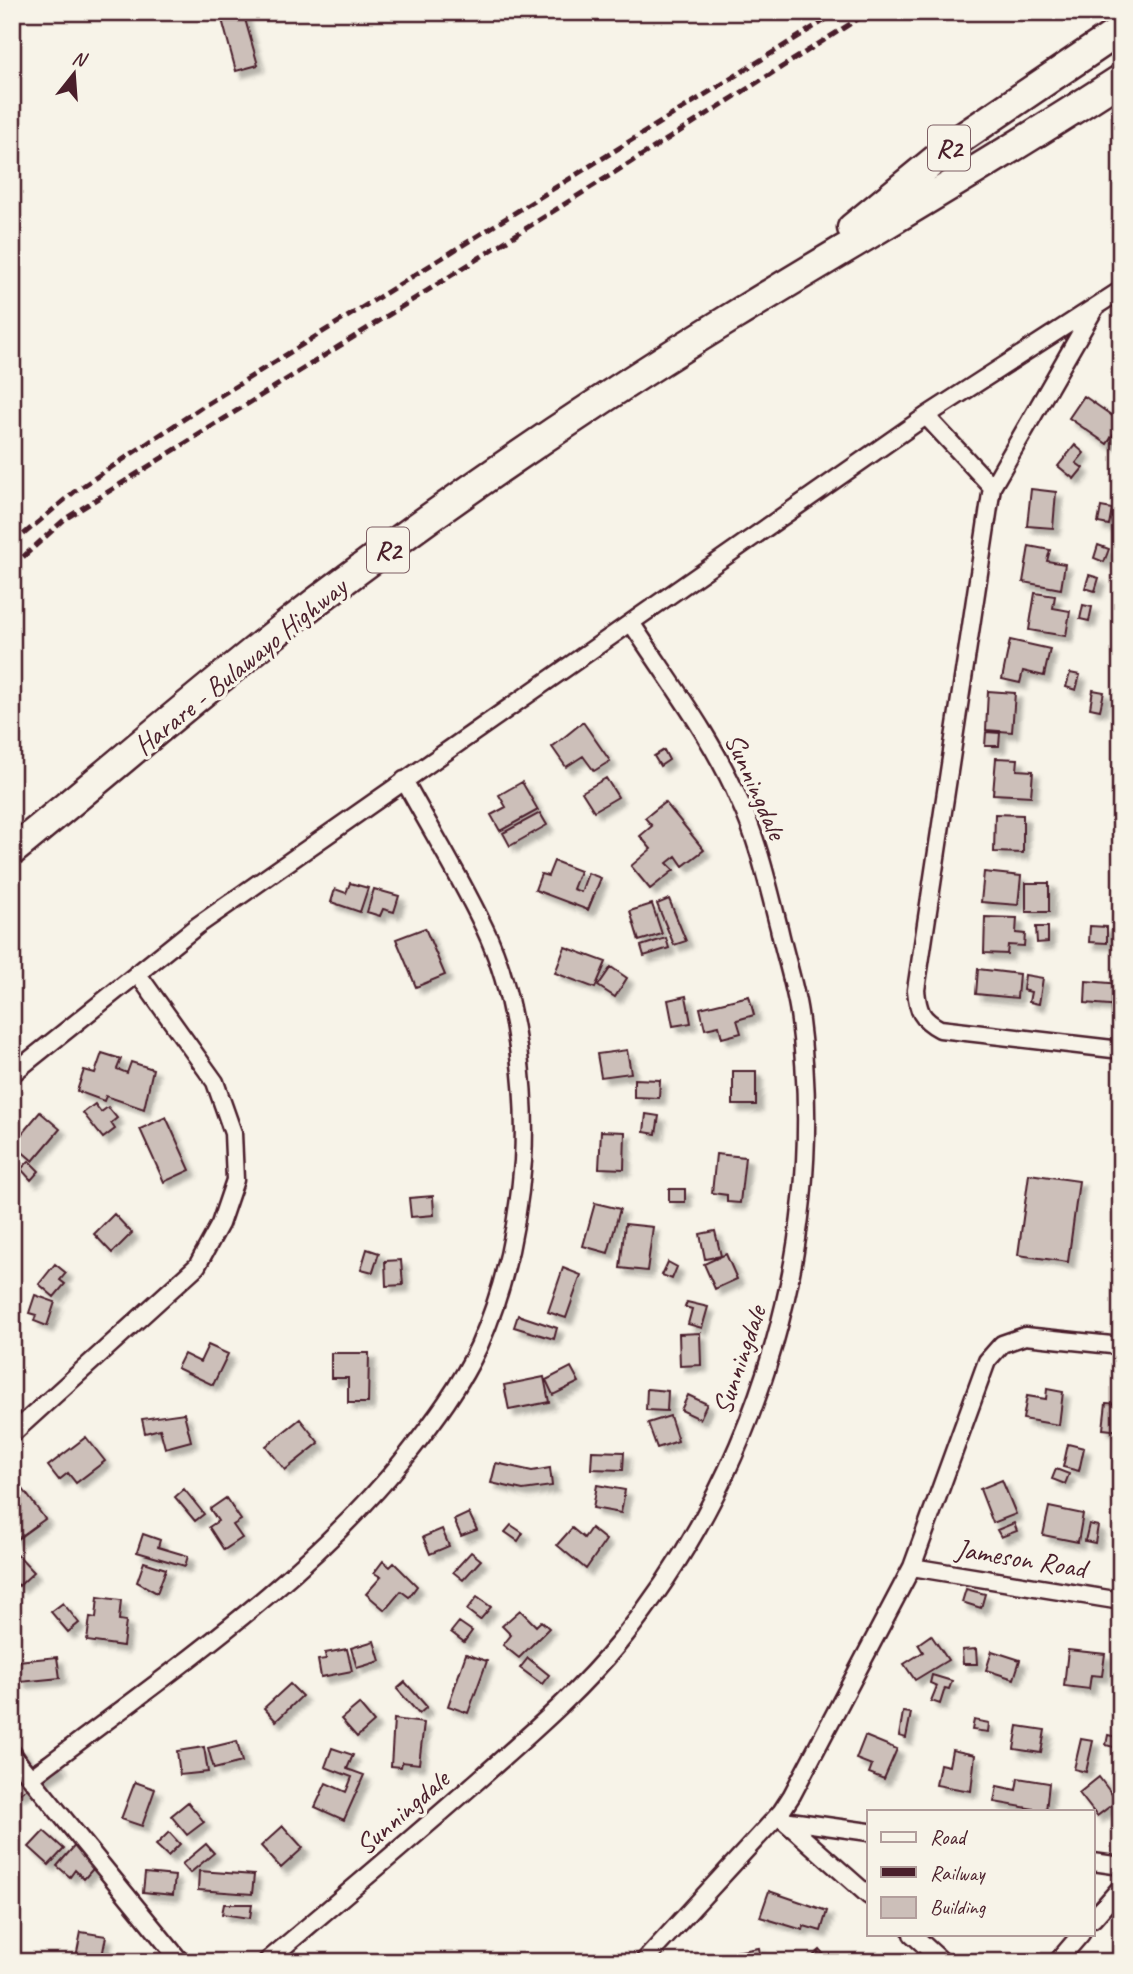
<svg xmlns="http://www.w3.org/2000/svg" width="1133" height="1974" viewBox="0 0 1133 1974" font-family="Caveat,sans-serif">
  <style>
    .building { fill: #ccbfb9; stroke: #4a1f2b; stroke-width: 2; filter: url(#shadow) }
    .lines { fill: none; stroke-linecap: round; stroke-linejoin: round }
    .street-casing { stroke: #4a1f2b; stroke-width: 21 }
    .highway-casing { stroke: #4a1f2b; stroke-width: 33 }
    .street { stroke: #f7f3e8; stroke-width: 16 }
    .highway { stroke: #f7f3e8; stroke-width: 28 }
    .rail { stroke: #4a1f2b; stroke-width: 5; stroke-dasharray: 10 5; stroke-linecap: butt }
    .labels { text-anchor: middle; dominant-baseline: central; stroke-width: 7; stroke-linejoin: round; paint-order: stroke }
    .shield { fill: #f7f3e8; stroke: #7e5f64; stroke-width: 2 }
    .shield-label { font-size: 26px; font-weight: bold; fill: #4a1f2b }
    .street-label { font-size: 28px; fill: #4a1f2b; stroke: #f7f3e8 }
  </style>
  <defs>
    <filter id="shadow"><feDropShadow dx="6" dy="6" stdDeviation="2" flood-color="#0004"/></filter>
  </defs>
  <rect width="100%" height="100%" fill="#f7f3e8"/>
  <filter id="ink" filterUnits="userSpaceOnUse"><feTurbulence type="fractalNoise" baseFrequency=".0143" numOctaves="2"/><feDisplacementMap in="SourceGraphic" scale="14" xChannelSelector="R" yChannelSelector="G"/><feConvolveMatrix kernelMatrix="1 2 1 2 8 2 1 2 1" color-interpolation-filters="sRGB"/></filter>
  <g filter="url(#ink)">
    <!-- building -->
    <path class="building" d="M220,12H243L258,65L236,71Z
      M1084,396L1121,422L1107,444L1069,418Z
      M1075,445L1084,453L1076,463L1083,468L1074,479L1058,466Z
      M1031,489L1056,492L1053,528L1027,526Z
      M1101,507L1112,509L1109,525L1098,523Z
      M1098,545L1109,549L1104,562L1094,558Z
      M1029,546L1050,550L1047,561L1065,564L1061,589L1023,582Z
      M1089,575L1099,578L1095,591L1085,588Z
      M1035,593L1055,596L1053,608L1070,611L1066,636L1029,630Z
      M1083,605L1092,607L1089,621L1080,619Z
      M1010,640L1050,649L1044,676L1023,671L1020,683L1002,679Z
      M1070,673L1080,675L1076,690L1066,687Z
      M1093,690L1104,692L1100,710L1090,708Z
      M988,691L1015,693L1012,732L986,730Z
      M583,722L610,761L594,771L583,756L566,767L552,747Z
      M986,732L1000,733L999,746H985Z
      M664,750L669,760L660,766L654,756Z
      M996,758L1018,759L1017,770L1033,771L1031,796L993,794Z
      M606,778L618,797L594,811L582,792Z
      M522,782L538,810L500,831L491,815L506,807L499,795Z
      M665,802L704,850L683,866L676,856L667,863L674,870L650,889L631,866L651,849L640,836L652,826L645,818Z
      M540,813L547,825L510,846L503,833Z
      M995,814L1023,815V853L994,852Z
      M554,861L580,871L573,889L581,892L588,873L601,878L588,910L535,890L541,874L548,876Z
      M984,872L1021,876L1018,905L981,902Z
      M350,883L368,888L360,912L331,902L335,889L346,893Z
      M1026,883H1049V912H1026Z
      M374,889L399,896L394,912L383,909L380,916L367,912Z
      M669,899L686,941L674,945L657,904Z
      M652,904L662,934L639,941L630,911Z
      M985,917L1017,918L1016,933L1025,934L1024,946L1008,945L1007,954L984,953Z
      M1090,926L1107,927V943L1089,942Z
      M1036,927H1048V942L1037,943Z
      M425,928L445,975L416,987L396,939Z
      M666,938L669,948L644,956L641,946Z
      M565,947L606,962L595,988L555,973Z
      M611,967L627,978L615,997L598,986Z
      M978,969L1019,974L1017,998L976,994Z
      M1025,975L1043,978L1039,1004L1029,1002L1031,992L1023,990Z
      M1086,981L1121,984V1006L1085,1003Z
      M686,996L691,1023L673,1026L668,1000Z
      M749,996L754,1015L737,1020L741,1033L722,1038L719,1026L705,1029L700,1008Z
      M627,1050L631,1073L601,1077L597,1054Z
      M102,1053L121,1059L117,1069L127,1073L131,1062L153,1069L144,1109L106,1096L104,1101L77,1091L84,1070L95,1073Z
      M733,1071H756V1105H733Z
      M634,1079L660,1080L659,1098L634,1097Z
      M95,1104L101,1112L108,1107L117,1118L111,1123L115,1129L103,1138L83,1113Z
      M40,1112L60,1129L33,1161L13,1144Z
      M646,1114L659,1116L656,1134L644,1132Z
      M166,1117L190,1170L164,1182L140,1129Z
      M601,1131L625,1132L624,1169L599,1168Z
      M716,1154L745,1157L740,1203L727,1202V1195L712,1193Z
      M29,1161L39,1171L31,1180L21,1169Z
      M1029,1174L1079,1181L1068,1262L1018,1255Z
      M669,1189H685V1202H669Z
      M433,1196L434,1215L411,1217L409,1198Z
      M595,1203L620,1209L608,1253L583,1246Z
      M114,1214L132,1233L112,1253L94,1234Z
      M625,1224L653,1227L647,1271L620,1268Z
      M715,1231L721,1256L705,1259L700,1234Z
      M367,1249L379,1253L373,1272L361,1269Z
      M726,1254L737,1279L715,1289L704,1264Z
      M401,1260L403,1285L386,1286L385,1261Z
      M668,1262L677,1267L672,1279L662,1275Z
      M55,1264L66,1273L60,1280L65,1284L54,1297L39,1284Z
      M563,1268L581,1275L566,1318L548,1312Z
      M35,1295L55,1302L47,1326L34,1321L36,1315L29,1313Z
      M687,1302L708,1307L702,1328L688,1324L692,1309L685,1307Z
      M518,1315L557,1328L554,1339L514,1327Z
      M700,1333L701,1365L680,1366L679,1334Z
      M208,1345L228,1354L213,1385L177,1368L184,1354L200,1362Z
      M331,1353H369L368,1403H348V1378H331Z
      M571,1367L579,1382L553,1395L546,1380Z
      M544,1377L549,1402L509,1410L504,1385Z
      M647,1389L668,1391L667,1411L646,1410Z
      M1047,1389L1063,1392L1059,1425L1023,1419L1027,1396L1046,1399Z
      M688,1395L707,1404L700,1419L681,1410Z
      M1106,1403L1121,1404V1431L1103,1429Z
      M184,1413L191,1441L165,1448L160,1429L145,1433L142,1419Z
      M670,1416L678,1441L657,1448L648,1423Z
      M300,1419L319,1443L285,1470L266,1446Z
      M86,1437L105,1461L76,1483L68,1473L59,1480L48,1466Z
      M1068,1444L1084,1448L1079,1471L1063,1467Z
      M592,1451L624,1452L623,1470L591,1469Z
      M496,1463L532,1471L550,1468L552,1486L523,1490L491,1483Z
      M1056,1469L1069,1474L1065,1484L1052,1479Z
      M1002,1480L1016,1514L993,1523L980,1489Z
      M597,1485L625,1490L621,1513L593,1508Z
      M23,1489L45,1519L16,1540L12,1535V1496Z
      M184,1489L204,1514L195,1521L175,1497Z
      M226,1498L241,1520L233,1525L242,1538L224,1550L209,1527L218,1521L210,1509Z
      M1049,1507L1083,1514L1078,1542L1043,1535Z
      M469,1513L477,1530L461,1536L454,1520Z
      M1014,1523L1017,1531L1001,1537L997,1530Z
      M1089,1524L1098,1526L1095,1543L1085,1541Z
      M511,1525L523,1533L518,1541L505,1532Z
      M572,1528L584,1538L591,1528L606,1540L586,1569L557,1545Z
      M442,1529L449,1546L430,1554L423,1537Z
      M143,1534L160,1540L158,1547L188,1556L185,1566L137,1552Z
      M471,1552L481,1560L463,1580L453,1572Z
      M18,1555L34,1572L19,1586L12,1578V1560Z
      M383,1561L390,1567L394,1563L417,1586L409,1597L401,1591L385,1610L366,1594L381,1577L374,1573Z
      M144,1562L166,1569L157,1593L137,1582Z
      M966,1589L985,1594L981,1608L962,1602Z
      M98,1597L121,1600L119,1620L126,1621L123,1646L87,1641L90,1617L96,1618Z
      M477,1597L491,1607L480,1620L467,1610Z
      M63,1603L79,1623L68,1632L51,1612Z
      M520,1610L536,1626L541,1621L549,1628L519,1658L503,1645L511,1635L502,1626Z
      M459,1622L472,1631L464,1642L451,1632Z
      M931,1635L948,1660L915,1680L904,1664L923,1652L918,1644Z
      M374,1641L380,1661L357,1668L351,1648Z
      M347,1649L352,1671L321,1677L318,1660L326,1659L325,1653Z
      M976,1649L977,1664H963L962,1650Z
      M1068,1650L1105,1654L1102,1676L1091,1675L1089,1689L1064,1686Z
      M992,1651L1020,1660L1014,1679L986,1670Z
      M466,1654L487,1661L468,1713L448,1706Z
      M57,1657L60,1678L20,1682L18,1661Z
      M528,1658L549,1675L542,1684L520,1668Z
      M932,1675L952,1681L949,1689L945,1688L940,1704L931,1701L937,1686L930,1683Z
      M405,1682L427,1707L419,1714L397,1689Z
      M290,1684L302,1696L276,1721L264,1708Z
      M359,1704L374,1722L357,1737L341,1719Z
      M903,1712L911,1713L906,1738L899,1736Z
      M394,1719L424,1723L419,1764L402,1762L401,1767L391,1766Z
      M974,1720L989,1723L988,1732L972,1730Z
      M1018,1726L1045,1730L1041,1753L1014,1749Z
      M1108,1735L1121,1738V1749L1106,1745Z
      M865,1736L897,1749L884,1779L869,1773L872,1765L856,1759Z
      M1081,1739L1093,1741L1086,1772L1074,1769Z
      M237,1741L242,1762L214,1769L208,1748Z
      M20,1747L31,1764L51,1752L61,1767L18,1794L12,1784V1752Z
      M204,1747L208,1772L180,1775L177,1751Z
      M332,1748L353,1755L347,1769L364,1775L344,1820L315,1807L326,1783L346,1792L352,1777L325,1767Z
      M952,1750L975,1755L971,1791L936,1785L940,1764L949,1766Z
      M1099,1777L1117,1801L1097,1816L1079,1793Z
      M1018,1778L1049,1783L1046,1811L994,1802L997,1786L1016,1790Z
      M135,1782L155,1789L142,1826L121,1819Z
      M188,1802L204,1822L187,1835L171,1816Z
      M283,1826L303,1848L281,1868L261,1846Z
      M44,1831L64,1849L49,1865L29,1847Z
      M169,1832L180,1844L168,1856L156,1845Z
      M77,1843L99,1862L84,1879L75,1870L70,1877L57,1866Z
      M206,1844L214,1853L190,1873L182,1864Z
      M199,1871L254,1875L252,1894L198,1890Z
      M145,1873L175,1876L173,1895L143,1892Z
      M145,1873L175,1876L173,1895L143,1892Z
      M769,1891L827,1911L821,1931L804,1926L803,1930L760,1917Z
      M224,1904H252L250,1918L222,1914Z
      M81,1932L106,1936L101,1962H75Z
      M759,1948L762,1962H725L723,1954Z
      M820,1950L830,1962H806Z"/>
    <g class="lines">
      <!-- street casing -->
      <g class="street-casing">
        <path id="street" d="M926,416L992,487L1095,308
          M992,487L916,990C918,1011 921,1019 940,1029L1121,1050
          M12,1074L197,926L926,416L1121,290
          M12,1434L197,1266L220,1224L235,1180L233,1133L215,1082L137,973
          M912,1567L1121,1601
          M12,1755L181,1962
          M31,1778C162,1677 304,1584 408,1454C434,1421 461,1385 479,1346C505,1288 518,1224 523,1161C527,1093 517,1002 489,938C465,884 432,832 404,780
          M781,1812L783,1820L869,1896
          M783,1820L869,1832
          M1093,1862L1121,1866
          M1093,1919L1121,1887
          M912,1934L943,1962
          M266,1962C339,1900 412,1839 483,1776C530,1734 579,1692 619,1643C761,1468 829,1236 799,1013C795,985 785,956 779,928C768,885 758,840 739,800C712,737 669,681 632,624
          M643,1962L781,1812L792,1795L912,1567L987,1361L1002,1344L1025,1336L1121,1346
          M1057,1962L1081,1934"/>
      </g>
      <!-- highway casing -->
      <g class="highway-casing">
        <path id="highway" d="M852,228L963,137L1121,30
          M12,851C114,768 213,681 317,601C409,531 504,464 600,401C770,288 950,191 1121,79"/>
      </g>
      <!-- street -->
      <use href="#street" class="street"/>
      <!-- highway -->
      <use href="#highway" class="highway"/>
      <!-- rail -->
      <path class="rail" d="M12,544L74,492L202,407L838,12
        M12,567L65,519L869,12"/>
    </g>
  </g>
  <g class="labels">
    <!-- shield labels -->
    <g class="shield">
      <rect x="928" y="125.5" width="42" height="45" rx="5"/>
      <rect x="367" y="527.5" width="42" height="45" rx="5"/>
    </g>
    <g class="shield-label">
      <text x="949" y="148">R2</text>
      <text x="388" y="550">R2</text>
    </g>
    <!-- street labels -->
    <g class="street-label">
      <text transform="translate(240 666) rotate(-39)">Harare - Bulawayo Highway</text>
      <text transform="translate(756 786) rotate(66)">Sunningdale</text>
      <text transform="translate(739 1360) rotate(-71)">Sunningdale</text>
      <text transform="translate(1021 1558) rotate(9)">Jameson Road</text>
      <text transform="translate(402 1812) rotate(-41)">Sunningdale</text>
    </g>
  </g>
  <!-- margin -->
  <rect width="1133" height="1974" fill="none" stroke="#f7f3e8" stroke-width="42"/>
  <rect x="21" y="21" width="1091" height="1932" fill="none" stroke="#4a1f2b" stroke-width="2.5" filter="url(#ink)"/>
  <!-- legend -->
  <rect x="867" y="1810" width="228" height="126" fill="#f7f3e8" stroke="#b29e9c" stroke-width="2"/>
  <rect x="881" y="1832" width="35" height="10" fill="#f7f3e8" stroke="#b29e9c" stroke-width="2"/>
  <text x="930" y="1844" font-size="21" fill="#4a1f2b">Road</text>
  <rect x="881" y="1867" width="35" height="10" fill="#4a1f2b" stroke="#b29e9c" stroke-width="2"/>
  <text x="930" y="1880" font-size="21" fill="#4a1f2b">Railway</text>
  <rect x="881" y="1897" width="35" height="21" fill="#ccbfb9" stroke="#b29e9c" stroke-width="2"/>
  <text x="930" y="1914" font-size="21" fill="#4a1f2b">Building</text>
  <!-- north arrow -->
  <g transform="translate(74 74) rotate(17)" stroke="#f7f3e8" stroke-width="5" paint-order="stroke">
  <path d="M0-5L12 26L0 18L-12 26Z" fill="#4a1f2b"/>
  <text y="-10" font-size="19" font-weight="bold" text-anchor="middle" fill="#4a1f2b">N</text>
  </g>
</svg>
